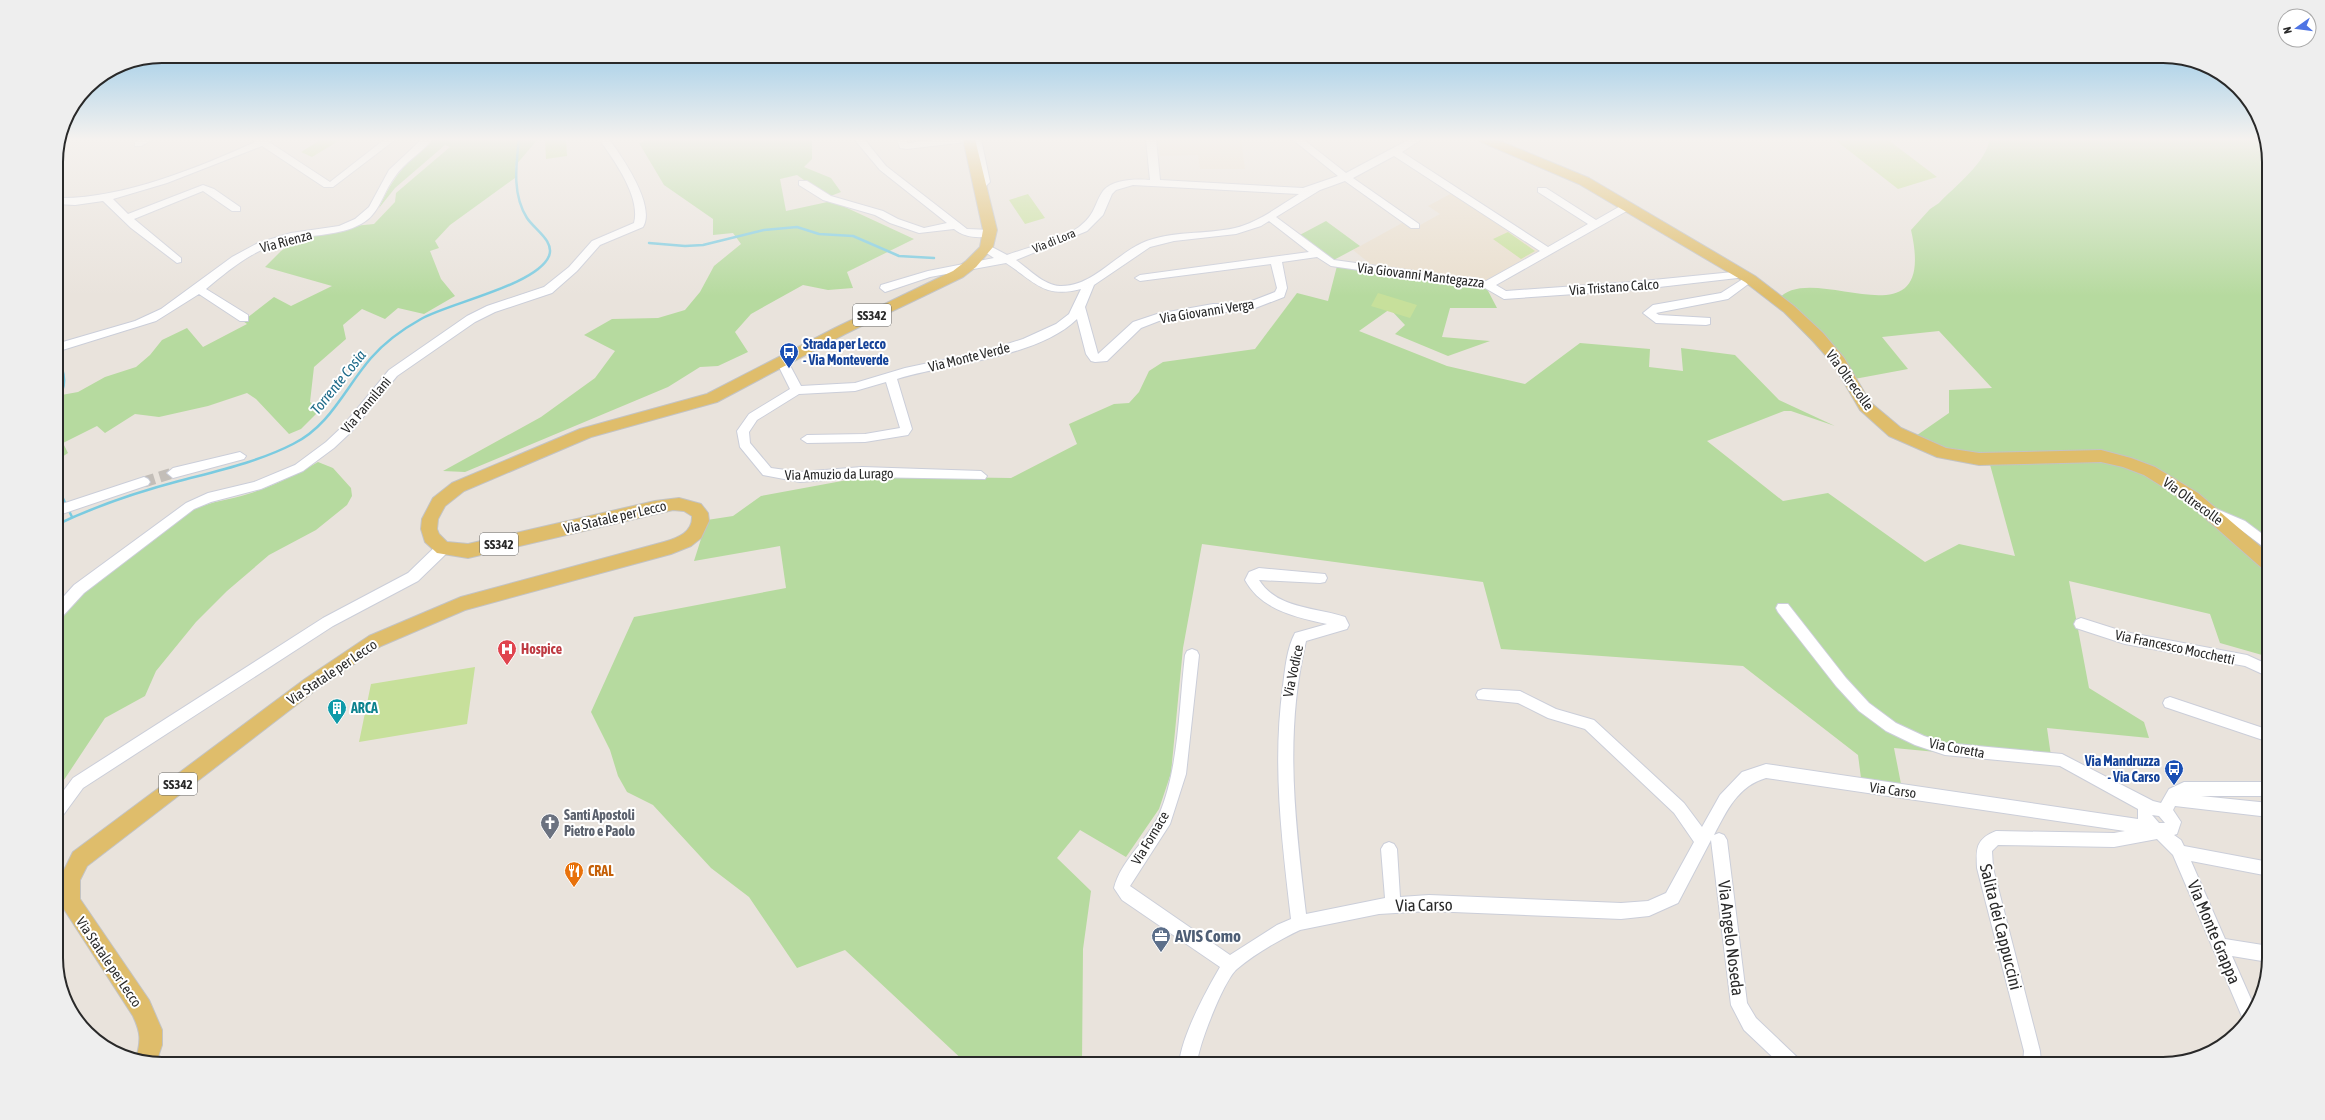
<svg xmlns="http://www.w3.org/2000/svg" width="2325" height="1120" viewBox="0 0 2325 1120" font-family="'Asap Condensed',sans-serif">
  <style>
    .education { fill: #e9decd }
    .green { fill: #b6da9f }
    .pitch { fill: #c7e09b }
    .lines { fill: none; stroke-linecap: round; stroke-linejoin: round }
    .stream { stroke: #7bcbe0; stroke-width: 2.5 }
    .minor-tunnel { stroke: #c3beb8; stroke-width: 11; stroke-dasharray: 11 5.5; stroke-linecap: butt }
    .minor-casing { stroke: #cbced9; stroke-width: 2 }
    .major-casing { stroke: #c3c3c3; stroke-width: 2 }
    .minor { fill: #fff; fill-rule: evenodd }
    .major { fill: #dfbd6b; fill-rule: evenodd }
    .labels { text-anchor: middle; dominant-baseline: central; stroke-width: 4; stroke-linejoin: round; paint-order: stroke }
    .far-street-label { font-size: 12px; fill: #292929; stroke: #fff }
    .shield { fill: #fff; stroke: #696969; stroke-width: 1 }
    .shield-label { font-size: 13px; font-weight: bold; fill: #292929 }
    .street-label { font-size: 14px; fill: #292929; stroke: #fff }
    .transit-label { font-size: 14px; font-weight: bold; fill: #164399; stroke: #fff; text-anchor: start }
    .health-label { font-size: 14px; font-weight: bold; fill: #be3a42; stroke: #fff; text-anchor: start }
    .culture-label { font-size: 14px; font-weight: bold; fill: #0d838f; stroke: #fff; text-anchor: start }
    .worship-label { font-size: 14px; font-weight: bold; fill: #5b616d; stroke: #fff; text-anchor: start }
    .food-label { font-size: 14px; font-weight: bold; fill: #c56008; stroke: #fff; text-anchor: start }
    .water-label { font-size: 15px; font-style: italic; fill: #1d6a89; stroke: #fff }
    .near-street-label { font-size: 17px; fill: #292929; stroke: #fff }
    .near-service-label { font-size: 17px; font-weight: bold; fill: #4e5e75; stroke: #fff; text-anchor: start }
    .rim { fill: none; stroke: #292929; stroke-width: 2 }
  </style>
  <rect width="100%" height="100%" fill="#e9e3dc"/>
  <!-- education -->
  <path class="education" d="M1158,139H1241L1245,169H1200L1198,155L1160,156Z
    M1456,191L1547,251L1488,285L1378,270L1353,250L1404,222L1413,229L1440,214L1428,206Z"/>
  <!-- green -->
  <path class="green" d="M433,139H538L515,166V178L450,225L435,241L439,248L430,251L441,279L455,296L424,314L398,308L385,319L362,309L343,325L346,339L314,367L310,402L320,410L301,429L289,434L256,399L247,393L208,406L159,417L135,414L105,433L97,426L63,443L68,453L56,461V396L78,392L105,377L136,367L150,355L162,340L187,328L203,347L247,324L243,321L274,297L291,306L332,286L265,267L281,251L293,243L291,241L296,238L330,234L354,226L374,224L395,202L396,193L450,147L445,145L395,188L379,208C393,176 407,162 433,139Z
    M650,139H812V159L804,167L831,178L841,192L828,197L797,175L780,179L786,211L832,201L914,239L847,272L853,288L828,290L803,285L751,314L735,332L748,352L718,366L700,367L668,387L465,472L443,471L541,417L595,378L615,351L584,335L612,319L658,318L685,310L700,292L714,266L741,244L733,233L713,235V219L664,185L639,143Z
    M1989,139H2263L2269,156V657L2220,643L2210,614L2069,581L2089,688L2144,722L2149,738L2047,728L2052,763L1894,748L1902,789L1861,778L1858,755L1743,666L1501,649L1483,582L1202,544L1183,648L1171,773L1159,809L1126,857L1080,830L1057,858L1091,891L1083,949L1082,1064H967L845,950L797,968L749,897L711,868L653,805L627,792L618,776L610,750L591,712L634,617L786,588L780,546L694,561L707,520L733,516L761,496L869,476L1011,478L1077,444L1069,424L1114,404L1129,403L1139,392L1149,371L1163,362L1255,349L1297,293L1328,301L1337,266L1486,287L1497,308H1450L1442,337L1490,341L1448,356L1395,334L1405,325L1390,309L1359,331L1447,366L1525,384L1580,343L1650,349L1649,367L1683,371L1681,348L1735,355L1779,400L1835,426L1791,411H1784L1707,441L1783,501L1828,493L1925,562L1959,544L2015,556L1989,461L1910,440L1949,413V390L1992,388L1939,331L1882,337L1908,369L1849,380L1783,311L1778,300C1810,257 1939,352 1911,230L1930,209L1939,203C1953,188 1989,160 1989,139Z
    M1326,221L1360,246L1330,262L1296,237Z
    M318,462L333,468L351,488L352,496L347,505L316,530L269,555L227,591L196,622L156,671L145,696L105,718L56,792V623C89,580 148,537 195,509C212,501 230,500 248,494C274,486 295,475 318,462Z"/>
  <!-- pitch -->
  <path class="pitch" d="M322,139L340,140L312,157L301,152Z
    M545,139H566L567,156L546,159Z
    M1834,139H1887L1937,177L1898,189Z
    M1028,194L1045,218L1025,224L1009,200Z
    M1508,232L1535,251L1521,259L1493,239Z
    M1378,293L1417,305L1410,318L1371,306Z
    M475,667L467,724L359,742L371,684Z"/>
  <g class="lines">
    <!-- stream -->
    <path class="stream" d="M649,243L685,246L703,245L764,230L797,227L819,234L853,236L899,256L934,258
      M56,356C66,372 68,387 56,402
      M56,484L72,517
      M56,525C96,506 137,492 179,481C217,471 258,462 293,444C330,426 345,388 371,358C384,343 403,329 421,319C449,303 537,285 549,256C555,241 534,229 527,218C512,194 516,166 519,139"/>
    <!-- minor-tunnel -->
    <path class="minor-tunnel" d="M144,482L173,473"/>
    <!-- minor casing -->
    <g class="minor-casing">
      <path id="minor" d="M60,139H66L60,142Z
        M141,139H154L141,146H135V142Z
        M252,139H273L269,142L330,182L385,139H396L333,187H324L262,146L167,183L113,199L128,214L203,185L214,189L240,207V211H232L203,191L134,219L181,258V262L177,263L131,228L103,201L75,205L56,204V198C119,200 198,168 255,142Z
        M422,139H433C422,153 404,162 394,178C382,194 380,214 361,224C339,236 313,234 289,240C257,247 231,268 206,289L248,315V321H240L199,294L156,321L56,352V344L135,321L161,309L232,257L258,243L291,233L339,226L355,219L369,207L389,170Z
        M599,139H609C622,157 656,205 643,227L600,245L577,271L552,293L495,312L475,322L397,376L351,432L334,448L303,471L261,489L211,502L194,509L84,593L61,618L56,619V605L74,585L186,503L208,493L254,482L295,465L326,442L343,426L389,370L467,316L487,306L544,287L569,267L592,241L634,223C641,197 614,160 599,139Z
        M854,139H864L886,166L967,229L991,230L995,231V235C981,239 965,238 954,229L919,233L890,223L875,215L823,200L799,185V181H807L831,196L883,211L898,219L924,228L947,223L880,170Z
        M897,139H907V143L943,139H971L966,142L907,149L900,148Z
        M971,139H981L990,182L986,186H978L977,184L980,181Z
        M1146,139H1156L1160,180L1303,188L1338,176L1292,139H1303L1346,173L1410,139H1422L1402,152L1548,247L1588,224L1538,192V188H1546L1596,220L1624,204H1632V208L1496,285L1506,291L1633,282L1743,271L1747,272V276L1754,277L1755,279L1728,299L1656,313L1659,315L1710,318V324L1706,325L1656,323L1643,313L1653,305L1721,293L1746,277L1633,290L1504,299L1485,288L1331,266L1317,257L1282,262L1287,288L1284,297L1245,312H1213L1159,321L1141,328L1107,361L1095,362L1091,361L1086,354L1077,319C1037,358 949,363 897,379L912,429L908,435L865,442L807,443L801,439L807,435L865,434L900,428L886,382L855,391L799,394L757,420L749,432L750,443L771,468L800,472L862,467L981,471L987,476L985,479L862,477L800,482L763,475L740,447L737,431L749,414L790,389L776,361L778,358H786L801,386L855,383L905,368L985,351L1023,339L1056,324L1069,314L1081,289C1044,299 1034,281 1006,263L930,277L885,292L880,288L881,285L928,271L994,258L982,250V246H990L1007,255C1029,247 1061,240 1079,227C1096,214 1094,204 1103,191C1113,179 1136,179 1150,180ZM1394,156L1540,251L1486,281L1334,260L1276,217L1320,190L1345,181L1411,228H1419V224L1353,178ZM1133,185L1299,194C1279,206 1259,222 1235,228C1205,235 1171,230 1142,243C1115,255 1092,287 1060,286C1043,285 1029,269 1016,260L1087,231L1103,215L1112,194L1116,190ZM1269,221L1309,252L1140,275L1135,278L1140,281L1271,264L1277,288L1275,292L1244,304H1213L1157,314L1133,322L1098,354L1085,307L1094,285L1150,247L1174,241L1236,234L1261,226Z
        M240,452L246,456L244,459L173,478L167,473L173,468Z
        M144,477L148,479L150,482L148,485L56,516V506Z
        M2212,507L2245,521L2269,539V551L2237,527L2208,515L2206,512Z
        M443,543L448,544L449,548L448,552L418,581L333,626L83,788L61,818L56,820V801L73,778L323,618L408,573L438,544Z
        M1259,568L1325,574L1327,578L1325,582L1320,583L1259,580C1277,609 1316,607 1345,617L1349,625L1347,629L1306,641C1284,734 1295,820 1306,914L1385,898L1381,849L1384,844L1389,842L1394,844L1397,849L1400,897L1429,895L1621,903L1648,901L1666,893L1694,842L1674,813L1585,729L1548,718L1518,703L1478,699L1476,695L1478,691L1483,689L1520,691L1556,709L1594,720L1684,803L1702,827L1720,795L1742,772L1766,764L2138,819V809L2060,766L1945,755L1915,745L1886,731L1859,711L1836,686L1778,612L1776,608L1778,604H1788L1846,678L1869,703L1896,723L1924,736L1945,743L2062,754L2153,801L2161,803L2169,789L2184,782H2269V796H2201L2269,803V817L2175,806L2173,810L2181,822L2177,834L2174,835L2181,840L2184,846L2269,862V876L2191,861L2225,939L2269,946L2268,962L2232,956L2254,1006L2243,1019L2173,855L2157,839L2114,847L1998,845L1992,851L1993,868L2040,1051L2041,1064H2023L2024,1051L1977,868C1976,848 1976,839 1996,831L2114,833L2125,831L1766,778C1738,786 1727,810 1714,835L1719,833L1724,835L1727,840L1747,1003L1756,1018L1798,1058L1801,1064H1780L1744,1030L1731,1005L1711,840L1678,903L1649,916L1621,919L1429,911L1379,914L1300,930C1279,940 1255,954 1237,969C1224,980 1198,1046 1197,1064H1179C1182,1035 1205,993 1220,967L1122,900L1114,888C1121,860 1147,841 1159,815C1179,768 1179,706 1185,655L1187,651L1192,649L1197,651L1199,655L1186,774L1170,824L1130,886L1230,955L1277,925L1291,919C1282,841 1272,764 1283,686C1285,669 1287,648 1295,633L1327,624C1296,617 1261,610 1245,580L1249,572ZM2152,815L2159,816L2165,823H2159Z
        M2081,618L2125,632L2247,655L2269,665V677L2245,666L2125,644L2076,628L2074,624L2076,620Z
        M2170,697L2269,730V742L2165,707L2163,703L2165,699Z"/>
    </g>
    <!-- major casing -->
    <g class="major-casing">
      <path id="major" d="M963,139H975L997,230L993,247L976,267L963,277L845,334L717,402L591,437L464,491L445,506L438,519L437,529L439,534L447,542L468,544L655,501L679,498L701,504L708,513L709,521L701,538L691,546L671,554L465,610L381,646L317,689L87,866L80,880V899L149,1000L162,1030V1045L156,1063L136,1059C141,1040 141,1033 133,1016L60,903L59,880L73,852L305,679L369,636L461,597L664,542C678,538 693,532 692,516L684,511L673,510L468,558L437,553L425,542L421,529L422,519L433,498L452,483L580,429L707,394L835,328L953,271L966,261L980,247L983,230Z
        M1479,139H1495L1589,178L1755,276L1794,306L1823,333L1844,358L1870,402L1901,428L1946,448L1979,453L2101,450L2131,458L2155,467L2198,493L2269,554V571L2263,569L2187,502L2144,475L2123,467L2101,462L1979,465L1937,457L1889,436L1860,410L1834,365L1813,341L1784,312L1745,282L1579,184L1481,142Z"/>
    </g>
    <!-- minor -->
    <use href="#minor" class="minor"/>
    <!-- major -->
    <use href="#major" class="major"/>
  </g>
  <!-- sky -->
  <linearGradient id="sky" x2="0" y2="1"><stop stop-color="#7cbde5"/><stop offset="0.47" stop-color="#f5f2ef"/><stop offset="1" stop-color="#f5f2ef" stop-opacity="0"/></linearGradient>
  <rect width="2325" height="296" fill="url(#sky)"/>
  <!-- icons -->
  <defs>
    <g id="bus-pin" transform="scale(1)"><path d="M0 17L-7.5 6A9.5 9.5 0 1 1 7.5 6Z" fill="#1a4fb4" stroke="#fff"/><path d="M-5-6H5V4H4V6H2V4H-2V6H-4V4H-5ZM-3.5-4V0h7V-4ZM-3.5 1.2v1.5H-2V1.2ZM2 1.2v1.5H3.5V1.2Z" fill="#fff"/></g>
    <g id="hospital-pin" transform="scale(1)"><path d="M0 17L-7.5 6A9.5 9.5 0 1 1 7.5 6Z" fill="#e0444e" stroke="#fff"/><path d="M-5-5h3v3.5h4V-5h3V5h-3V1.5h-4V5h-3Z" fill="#fff"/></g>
    <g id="building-pin" transform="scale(1)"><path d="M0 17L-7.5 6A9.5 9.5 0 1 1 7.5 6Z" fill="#0f9aa8" stroke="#fff"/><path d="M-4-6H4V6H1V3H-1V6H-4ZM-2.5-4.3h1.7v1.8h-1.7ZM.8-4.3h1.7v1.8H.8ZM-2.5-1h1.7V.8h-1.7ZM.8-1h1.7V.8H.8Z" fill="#fff"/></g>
    <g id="church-pin" transform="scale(1)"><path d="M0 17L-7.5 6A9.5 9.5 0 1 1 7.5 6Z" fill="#6b7280" stroke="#fff"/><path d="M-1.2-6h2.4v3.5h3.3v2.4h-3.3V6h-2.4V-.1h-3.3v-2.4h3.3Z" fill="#fff"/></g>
    <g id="restaurant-pin" transform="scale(1)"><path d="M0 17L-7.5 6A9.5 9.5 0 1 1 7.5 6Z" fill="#e8710a" stroke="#fff"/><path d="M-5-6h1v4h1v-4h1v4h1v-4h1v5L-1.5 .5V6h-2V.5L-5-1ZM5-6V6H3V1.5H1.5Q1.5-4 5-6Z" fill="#fff"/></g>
    <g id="office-pin" transform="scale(1)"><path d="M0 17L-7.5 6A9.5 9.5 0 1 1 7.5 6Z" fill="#5c6f8a" stroke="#fff"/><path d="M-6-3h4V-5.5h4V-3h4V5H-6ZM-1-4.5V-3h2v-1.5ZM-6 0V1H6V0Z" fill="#fff"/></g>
  </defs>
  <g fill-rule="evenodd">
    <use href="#bus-pin" x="789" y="352"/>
    <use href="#hospital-pin" x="507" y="649"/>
    <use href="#building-pin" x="337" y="708"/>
    <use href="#bus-pin" x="2174" y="769"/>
    <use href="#church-pin" x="550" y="823"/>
    <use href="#restaurant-pin" x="574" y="871"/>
    <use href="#office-pin" x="1161" y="936"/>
  </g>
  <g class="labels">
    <!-- far-street labels -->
    <g class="far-street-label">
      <text transform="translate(1054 241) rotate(-22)">Via di Lora</text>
    </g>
    <!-- shield labels -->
    <g class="shield">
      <rect x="853" y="304" width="38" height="22" rx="3"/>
      <rect x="480" y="533" width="38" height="22" rx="3"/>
      <rect x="159" y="773" width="38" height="22" rx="3"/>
    </g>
    <g class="shield-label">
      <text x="872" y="315">SS342</text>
      <text x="499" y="544">SS342</text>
      <text x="178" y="784">SS342</text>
    </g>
    <!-- street labels -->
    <g class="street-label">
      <text transform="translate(286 241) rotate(-15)">Via Rienza</text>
      <text transform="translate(1421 275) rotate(7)">Via Giovanni Mantegazza</text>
      <text transform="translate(1614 287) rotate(-4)">Via Tristano Calco</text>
      <text transform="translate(1207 311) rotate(-9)">Via Giovanni Verga</text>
      <text transform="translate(969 357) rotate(-14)">Via Monte Verde</text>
      <text transform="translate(1850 380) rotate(54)">Via Oltrecolle</text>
      <text transform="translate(366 405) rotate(-50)">Via Pannilani</text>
      <text transform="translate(839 474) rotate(-1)">Via Amuzio da Lurago</text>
      <text transform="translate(2193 501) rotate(36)">Via Oltrecolle</text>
      <text transform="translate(615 517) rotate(-13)">Via Statale per Lecco</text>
      <text transform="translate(2175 647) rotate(12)">Via Francesco Mocchetti</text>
      <text transform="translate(1293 671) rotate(-78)">Via Vodice</text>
      <text transform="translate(332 672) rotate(-34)">Via Statale per Lecco</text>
      <text transform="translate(1957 748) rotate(11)">Via Coretta</text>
      <text transform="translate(1893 790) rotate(8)">Via Carso</text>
      <text transform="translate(1150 838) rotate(-59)">Via Fornace</text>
      <text transform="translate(109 962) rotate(56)">Via Statale per Lecco</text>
    </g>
    <!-- transit labels -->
    <g class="transit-label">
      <text x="803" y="344">Strada per Lecco<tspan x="803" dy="16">- Via Monteverde</tspan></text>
      <text x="2160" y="761" text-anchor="end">Via Mandruzza<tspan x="2160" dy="16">- Via Carso</tspan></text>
    </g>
    <!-- health labels -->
    <g class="health-label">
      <text x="521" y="649">Hospice</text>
    </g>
    <!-- culture labels -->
    <g class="culture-label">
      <text x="351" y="708">ARCA</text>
    </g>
    <!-- worship labels -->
    <g class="worship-label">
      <text x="564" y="815">Santi Apostoli<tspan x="564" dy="16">Pietro e Paolo</tspan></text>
    </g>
    <!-- food labels -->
    <g class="food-label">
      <text x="588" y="871">CRAL</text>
    </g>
    <!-- water labels -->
    <g class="water-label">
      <text transform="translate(338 382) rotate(-51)">Torrente Cosia</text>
    </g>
    <!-- near-street labels -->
    <g class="near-street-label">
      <text transform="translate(1424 905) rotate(-1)">Via Carso</text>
      <text transform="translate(2001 927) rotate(76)">Salita dei Cappuccini</text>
      <text transform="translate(2214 932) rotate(67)">Via Monte Grappa</text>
      <text transform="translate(1731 938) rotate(83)">Via Angelo Noseda</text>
    </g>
    <!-- near-service labels -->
    <g class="near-service-label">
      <text x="1175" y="936">AVIS Como</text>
    </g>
  </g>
  <!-- crop -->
  <path d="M0 0H2325V1120H0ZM162 63H2163A99 99 0 0 1 2262 162V958A99 99 0 0 1 2163 1057H162A99 99 0 0 1 63 958V162A99 99 0 0 1 162 63Z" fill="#eee" fill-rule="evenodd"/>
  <path class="rim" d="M162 63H2163A99 99 0 0 1 2262 162V958A99 99 0 0 1 2163 1057H162A99 99 0 0 1 63 958V162A99 99 0 0 1 162 63Z"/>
  <!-- north arrow -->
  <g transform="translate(2297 28) rotate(256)"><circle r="19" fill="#ffffff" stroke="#a9a9a9"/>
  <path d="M0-3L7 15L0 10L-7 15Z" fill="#4e74e4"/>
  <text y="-6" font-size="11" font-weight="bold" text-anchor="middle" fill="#292929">N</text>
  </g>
</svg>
